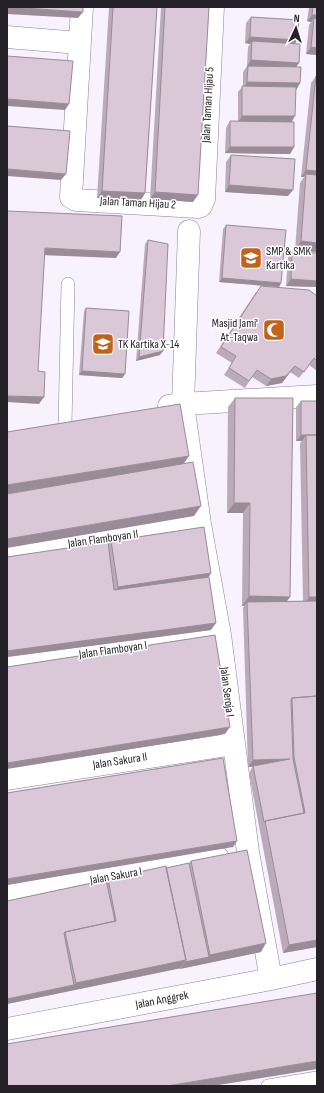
<svg xmlns="http://www.w3.org/2000/svg" width="324" height="1093" viewBox="0 0 324 1093" font-family="'Sofia Sans Condensed',sans-serif">
  <style>
    .lines { fill: none; stroke-linecap: round; stroke-linejoin: round }
    .service-casing { stroke: #8a8194; stroke-width: 14 }
    .minor-casing { stroke: #8a8194; stroke-width: 23 }
    .service { stroke: #fff; stroke-width: 13 }
    .minor { stroke: #fff; stroke-width: 22 }
    .wall { fill: #bbabba }
    .shaded-wall { fill: #998b97 }
    .building { fill: #dac7d8; stroke: #998b97 }
    .labels { text-anchor: middle; dominant-baseline: central; stroke-width: 3; stroke-linejoin: round; paint-order: stroke }
    .street-label { font-size: 12px; fill: #252129; stroke: #fff }
    .poi-label { font-size: 12px; fill: #252129; stroke: #fff; text-anchor: start }
  </style>
  <rect width="100%" height="100%" fill="#f8f1fe"/>
  <g class="lines">
    <!-- service casing -->
    <g class="service-casing">
      <path id="service" d="M65,425L68,284
        M268,1086L317,1078"/>
    </g>
    <!-- minor casing -->
    <g class="minor-casing">
      <path id="minor" d="M82,7L71,197L76,200L198,207L201,206L204,199L213,7
        M7,37L79,43
        M189,231L183,404L200,524L220,635L248,852L271,979
        M169,406L183,404L317,396
        M7,553L200,524
        M7,665L200,638
        M7,779L234,744
        M7,896L218,858
        M7,1029L271,979L317,969"/>
    </g>
    <!-- service -->
    <use href="#service" class="service"/>
    <!-- minor -->
    <use href="#minor" class="minor"/>
  </g>
  <!-- wall -->
  <path class="wall" d="M109,7H157L145,193L141,200L97,198Z
    M161,7H209L193,202L150,199Z
    M309,7H317V55L306,54L309,25L311,22L307,21Z
    M251,17L297,40L295,44L296,67L300,83L296,90L292,122L294,147L290,154L225,153L226,128L230,121L238,122V92L243,86V72L247,66L248,47L250,44L245,43L246,23Z
    M316,76L317,252L295,250L300,183L304,177H301L311,83Z
    M231,155L288,196L225,192L226,162Z
    M226,225L281,283L279,287L219,282L223,229Z
    M148,240L160,355L136,361L145,244Z
    M292,252L317,253V287L286,286L288,258Z
    M256,292L317,296V371L309,365L299,378L290,372L282,383L266,386L252,377L245,388L224,375L232,363L216,353Z
    M86,308L125,374L122,378L79,375L84,311Z
    M235,398L290,597L287,601H303L300,443L302,441H296V407L301,401H317V947L283,953L249,773L253,766L248,767L243,608L244,606H242L243,513H227L228,407Z
    M111,541L211,573L209,577L211,630L7,657V557L108,545Z
    M191,861L261,952L7,1004V901L106,880L108,879L166,868L189,863Z"/>
  <!-- shaded-wall -->
  <path class="shaded-wall" d="M7,7L83,12L78,18L7,14Z
    M312,15H317V22L314,18L311,22L307,21Z
    M250,37L297,40L293,46L252,41L250,44L245,43Z
    M311,47L317,48V55L306,54Z
    M251,60L299,63L294,70L247,66Z
    M247,82L300,83L296,90L243,89Z
    M7,99L69,104L65,110L7,106Z
    M242,116H295L291,123L238,122Z
    M230,147H294L290,154L225,153Z
    M7,169L66,174L61,180L7,176Z
    M306,170L317,171V178L306,174L304,177H301Z
    M229,185L293,190L288,196L225,192Z
    M102,191L145,193L141,200L97,198Z
    M155,192L198,195L193,202L150,199Z
    M301,241L317,243V252L295,250Z
    M45,248L120,252L116,258L40,255Z
    M222,278L281,283L279,287L219,282Z
    M291,279L317,281V287L286,286Z
    M163,351L160,355L136,361L139,357Z
    M295,366L282,383L266,386L271,379Z
    M82,371L125,374L122,378L79,375Z
    M7,396L44,397L39,404L7,402Z
    M301,435H306L302,441H296Z
    M189,456L182,466L7,494V485Z
    M234,503H250L243,513H227Z
    M201,506L194,516L7,548V539Z
    M211,573L205,582L112,596L118,587Z
    M249,596L290,597L283,606L247,602L244,606H242Z
    M309,597H317V605L303,606Z
    M216,623L211,630L7,657V651Z
    M230,727L225,734L7,769V763Z
    M290,759L285,766L248,767L253,760Z
    M237,841L233,847L7,885V879Z
    M317,940V947L283,953L289,945Z
    M266,943L261,952L204,964L210,955Z
    M209,957L204,964L180,969L185,962Z
    M186,960L180,968L7,1004V999L74,985L76,983Z
    M317,1061V1069L212,1086H167Z"/>
  <!-- building -->
  <path class="building" d="M9,7H83V12Z
    M113,7H157L145,193L102,191Z
    M165,7H209L198,195L155,192Z
    M313,7H317V15H312Z
    M251,17L299,20L297,40L250,37Z
    M314,18L317,19V48L311,47Z
    M252,41L300,44L299,63L251,60Z
    M7,56L73,61L69,104L7,99Z
    M248,66L301,67L300,83L247,82Z
    M316,76H317V171L306,170Z
    M242,86L296,87L295,116H242Z
    M230,121L294,122V147H230Z
    M7,126L70,131L66,174L7,169Z
    M231,155L295,159L293,190L229,185Z
    M306,174L317,175V243L301,241Z
    M7,211L122,216L120,252L45,248L38,371L45,372L44,397L7,396Z
    M226,225L286,230L281,283L222,278Z
    M148,240L168,244L163,351L139,357Z
    M292,252L317,253V281L291,279Z
    M261,286L309,290L317,296V361L314,358L304,372L295,366L286,376L271,379L257,370L249,381L229,368L236,356L221,347Z
    M86,308L129,311L125,374L82,371Z
    M235,398H293L290,597L249,596L250,503H234Z
    M301,401H317V435H301Z
    M180,404L189,456L7,485V432Z
    M306,435H317V597H309Z
    M193,462L201,506L7,539V494Z
    M204,527L211,573L118,587L111,541Z
    M108,542L114,590L209,577L216,623L7,651V557Z
    M317,601V696L292,698L291,700L293,759L304,813L265,821L264,822L253,766L290,759L253,760L247,602Z
    M215,635L230,727L7,763V667Z
    M317,696V940L289,945L265,821L305,813L294,757L292,698Z
    M223,758L237,841L7,879V793Z
    M247,850L266,943L210,955L191,861Z
    M189,863L209,957L185,962L186,960L166,868Z
    M166,866L186,960L76,983L65,932L116,921L108,879Z
    M106,880L115,921L65,932L64,933L74,985L7,999V901Z
    M317,993V1061L167,1086H7V1044Z"/>
  <!-- icons -->
  <defs>
    <g id="school-square" transform="scale(1.15)"><rect x="-9" y="-9" width="18" height="18" rx="4" fill="#c16319" stroke="#fff"/><path d="M0-5L7-2L0 1L-7-2ZM-4 1L0 2.5L4 1V4Q0 6-4 4Z" fill="#fff"/></g>
    <g id="mosque-square" transform="scale(1.15)"><rect x="-9" y="-9" width="18" height="18" rx="4" fill="#c16319" stroke="#fff"/><path d="M3.5-4.9A6 6 0 1 0 3.5 4.9A5 5 0 1 1 3.5-4.9Z" fill="#fff"/></g>
  </defs>
  <g fill-rule="evenodd">
    <use href="#school-square" x="251" y="258"/>
    <use href="#mosque-square" x="274" y="330"/>
    <use href="#school-square" x="103" y="344"/>
  </g>
  <g class="labels">
    <!-- street labels -->
    <g class="street-label">
      <text transform="translate(208 105) rotate(-87)">Jalan Taman Hijau 5</text>
      <text transform="translate(138 203) rotate(3)">Jalan Taman Hijau 2</text>
      <text transform="translate(103 539) rotate(-8)">Jalan Flamboyan II</text>
      <text transform="translate(113 650) rotate(-8)">Jalan Flamboyan I</text>
      <text transform="translate(227 692) rotate(83)">Jalan Seroja I</text>
      <text transform="translate(120 761) rotate(-9)">Jalan Sakura II</text>
      <text transform="translate(116 876) rotate(-10)">Jalan Sakura I</text>
      <text transform="translate(162 1000) rotate(-11)">Jalan Anggrek</text>
    </g>
    <!-- poi labels -->
    <g class="poi-label">
      <text x="266" y="251">SMP &amp; SMK<tspan x="266" dy="14">Kartika</tspan></text>
      <text x="258" y="323" text-anchor="end">Masjid Jami'<tspan x="258" dy="14">At-Taqwa</tspan></text>
      <text x="118" y="344">TK Kartika X-14</text>
    </g>
  </g>
  <!-- border -->
  <rect width="324" height="1093" fill="none" stroke="#252129" stroke-width="16"/>
  <!-- north arrow -->
  <g transform="translate(296 28) rotate(4)" stroke="#ffffff" stroke-width="3" paint-order="stroke">
  <path d="M0-3L7 15L0 10L-7 15Z" fill="#252129"/>
  <text y="-6" font-size="11" font-weight="bold" text-anchor="middle" fill="#252129">N</text>
  </g>
</svg>
